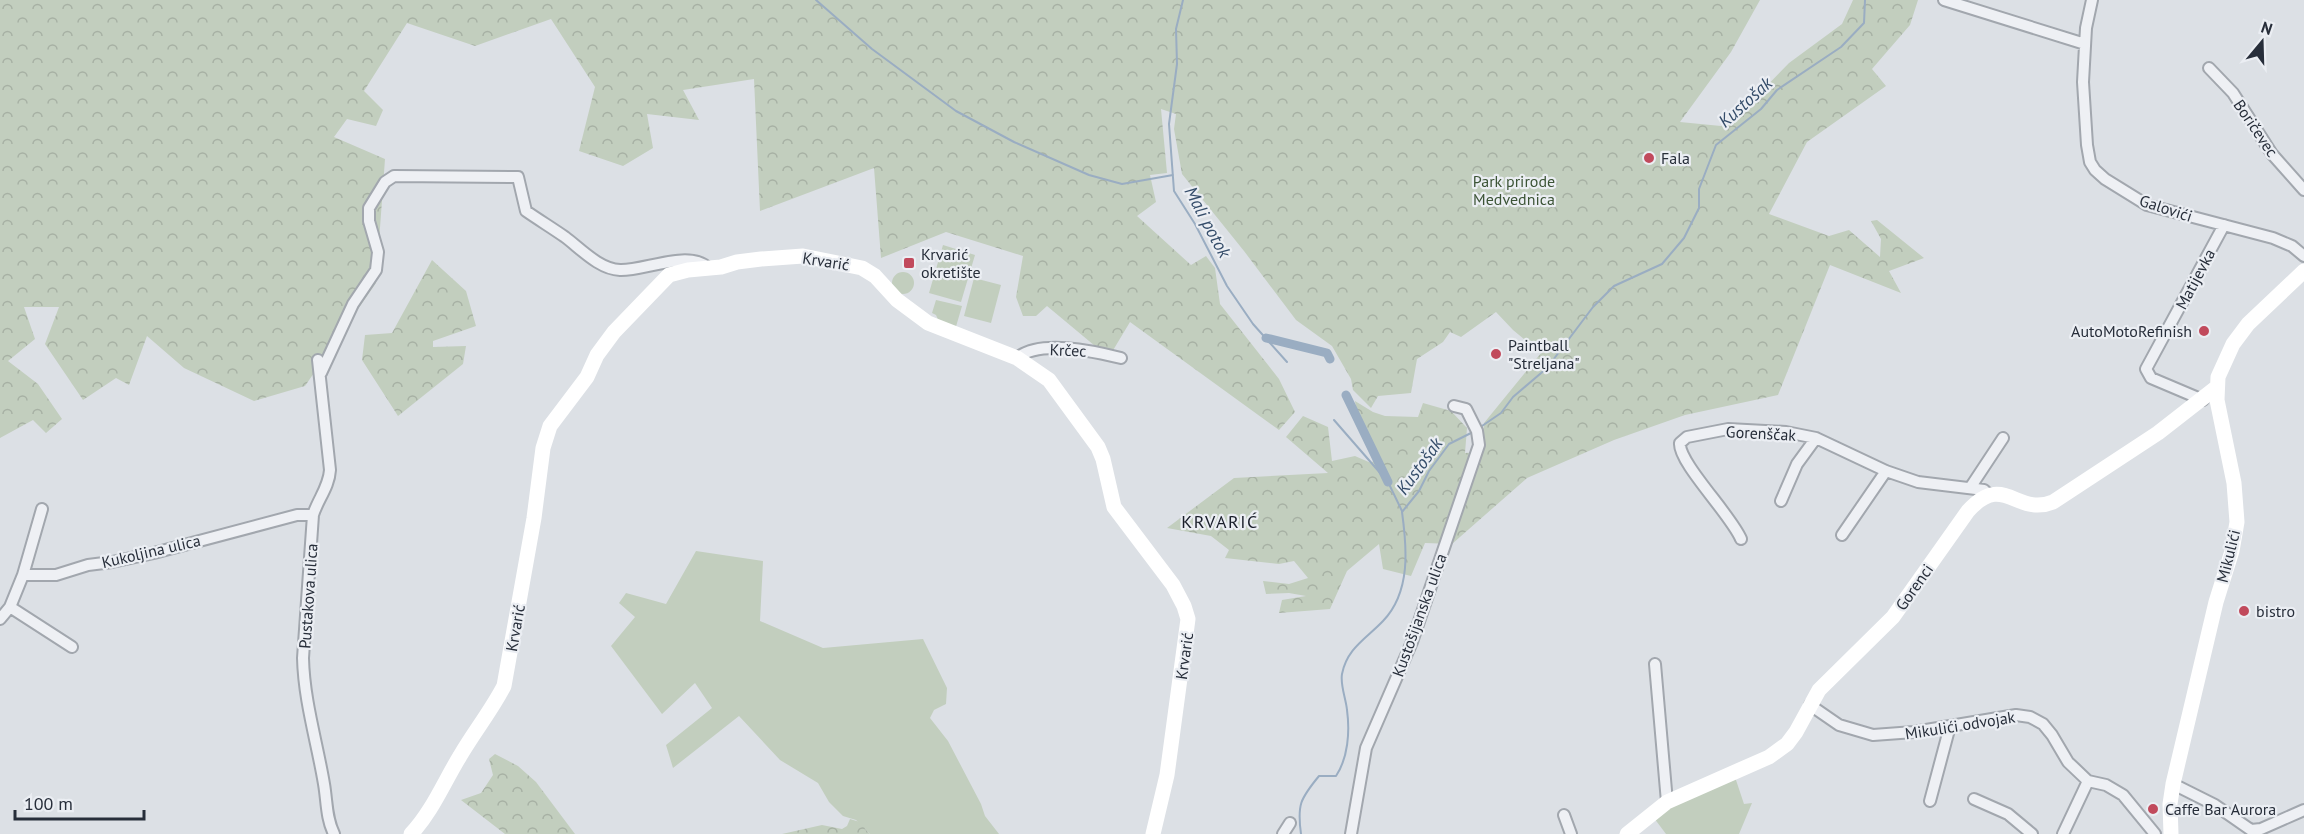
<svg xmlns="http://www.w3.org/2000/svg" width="2304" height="834" viewBox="0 0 2304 834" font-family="'PT Sans',sans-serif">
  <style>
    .green { fill: #c2cebe }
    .forest { fill: url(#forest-crowns) }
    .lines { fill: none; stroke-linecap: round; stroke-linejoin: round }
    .stream { stroke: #9aadc2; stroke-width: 2 }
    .canal { stroke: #9aadc2; stroke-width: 9 }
    .street-casing { stroke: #a2a7ae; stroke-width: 14 }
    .street { stroke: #eef0f4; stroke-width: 10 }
    .secondary { stroke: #fff; stroke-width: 15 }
    .poi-dot { fill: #c14a5c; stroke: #ebeef3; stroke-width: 2 }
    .labels { text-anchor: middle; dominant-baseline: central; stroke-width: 4.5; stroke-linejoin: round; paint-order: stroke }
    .street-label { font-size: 16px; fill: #272e3a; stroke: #ebeef3 }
    .poi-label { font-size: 16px; fill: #272e3a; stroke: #ebeef3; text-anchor: start }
    .park-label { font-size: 16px; fill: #3c5436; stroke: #ebeef3 }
    .water-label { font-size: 18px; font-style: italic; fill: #354d6a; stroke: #ebeef3 }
    .neighbourhood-label { font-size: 18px; letter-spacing: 1.5px; fill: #1a1f2a; stroke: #ebeef3 }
  </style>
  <defs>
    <pattern id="forest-crowns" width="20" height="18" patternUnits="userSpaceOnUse" patternTransform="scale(1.5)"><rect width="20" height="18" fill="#c2cebe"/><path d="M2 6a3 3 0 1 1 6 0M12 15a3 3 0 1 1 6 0" fill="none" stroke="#a7b1a4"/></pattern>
  </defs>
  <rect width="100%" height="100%" fill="#dce0e5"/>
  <!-- green -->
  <path class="green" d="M943,245L975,255L961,302L929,293Z
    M892 283a11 11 0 1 1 22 0a11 11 0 1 1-22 0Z
    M974,278L1001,285L991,323L964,316Z
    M936,300L962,306L955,330L939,322L936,315L932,313Z
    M696,551L763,561L760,621L823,648L923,639L947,688L946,704L934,710L930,718L948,741L981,804L985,816L999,834H870L856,820L843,816L829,802L818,783L780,760L739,716L673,768L666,745L712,708L695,683L662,714L611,646L635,617L619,603L626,593L666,604Z
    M1735,777L1744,804L1752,803L1739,834H1666L1654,818L1655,814Z"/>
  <!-- forest -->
  <path class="forest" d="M0,0H1760L1731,52L1680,122L1721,126L1757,96L1789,63L1842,24L1853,0H1918L1910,25L1872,69L1886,86L1807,142L1769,214L1829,236L1849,230L1880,257L1881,239L1871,221L1877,220L1924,258L1889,271L1901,293L1830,265L1778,395L1685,415L1614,440L1527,478L1452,544L1425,543L1411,576L1383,569L1379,544L1347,571L1330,609L1279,613L1282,600L1306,596L1289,593L1266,594L1263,581L1289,584L1308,578L1294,561L1279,564L1225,558L1229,550L1211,536L1167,528L1234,478L1328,473L1286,437L1303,416L1328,427L1332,461L1355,456L1371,463L1379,456L1356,408L1355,401L1373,412L1385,416L1418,417L1423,403L1451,411L1467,428L1465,453L1482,452L1484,423L1541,353L1513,330L1496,312L1461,337L1450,332L1443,342L1417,359L1411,393L1378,396L1371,408L1353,390L1351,379L1332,346L1296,320L1244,251L1182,174L1174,129L1176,114L1161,109L1167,173L1150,175L1156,202L1137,216L1191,265L1206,256L1215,268L1220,304L1279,379L1295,412L1279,430L1130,322L1112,352L1095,346L1047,306L1036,316H1023L1016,297L1023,256L946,232L881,258L874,168L760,211L754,79L683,90L699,120L647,114L653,148L623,166L579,151L595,87L551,19L475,46L407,23L364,91L383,110L376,126L347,119L334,137L385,159L376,283L305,386L254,401L184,368L147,336L129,385L116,378L83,400L45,344L59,307H24L35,339L8,361L38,384L62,419L46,433L33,420L0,438Z
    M432,260L466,291L476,326L433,341V347L466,346L463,364L398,416L362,360L365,335L392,333Z
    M495,754L518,766L536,782L575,834H505L461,800L481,793L493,775L489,759Z
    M850,819L863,823L865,829L870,834H782L822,825L842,829L847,826Z"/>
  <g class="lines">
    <!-- stream -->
    <path class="stream" d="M816,0L872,49L956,111L1014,142L1089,175L1122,184L1173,175
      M1183,0L1176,29L1177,64L1169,124L1174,191L1195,224L1227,286L1253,324L1287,362
      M1334,420L1388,482L1402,511
      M1479,428L1501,413L1513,397L1547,368L1593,307L1614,286L1662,264L1684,238L1699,208V189L1716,145L1761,109L1777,90L1841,47L1864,23L1865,0
      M1301,834C1297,805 1300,799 1319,776H1336C1348,758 1350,732 1347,710C1346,699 1340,685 1342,674C1347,648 1367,638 1383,621C1411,592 1407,548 1402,512L1419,491L1429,471L1449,444L1475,431"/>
    <!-- canal -->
    <path class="canal" d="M1266,338L1327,353L1330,359
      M1346,395L1388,482"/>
    <!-- street casing -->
    <g class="street-casing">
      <path id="street" d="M1944,0L2085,44
        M2092,0L2086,28L2083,82L2087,145L2090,162L2095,170L2105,179L2147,205L2273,238L2292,246L2304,256
        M2209,68L2233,93L2272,154L2304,190
        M1017,358C1040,339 1093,351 1121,358
        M318,360L330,470C329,487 318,499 313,515L303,658C304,701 317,742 324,784C327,801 326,818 334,834
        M321,373L353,304L376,270L378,252L369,221V208L385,182L394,176L518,177L526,211C539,220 552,228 565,237C581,249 599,269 620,270C643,271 688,250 707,267
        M2203,400L2151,378L2146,369L2224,225
        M1970,488L2003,438
        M1781,501L1797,464L1816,438
        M1842,535L1886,471
        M1741,539C1731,515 1678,462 1680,443L1687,437L1728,429L1786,432L1816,438L1886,471L1918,482L1976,489L1984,490L1988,494
        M23,575L42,509
        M10,607L72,647
        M0,619L10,607L23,575H56L88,565L112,562L154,553L297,515H313
        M1655,664L1667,802
        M1810,705L1839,725L1873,735L1914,732L2016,715L2030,717L2043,724L2052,735L2068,762L2088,781L2106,785L2123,795L2155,834
        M2173,784L2215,805L2251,830L2261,829L2304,810
        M1974,799L2008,814L2032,834
        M1930,801L1950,726
        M1564,815L1571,834
        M1283,834L1290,823
        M1351,834L1366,748L1412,642L1479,445L1477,431L1466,409L1454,406
        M2063,834L2088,781"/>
    </g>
    <!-- street -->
    <use href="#street" class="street"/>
    <!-- secondary -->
    <path class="secondary" d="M411,834C432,812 444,782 460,756C474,732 491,711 504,686L534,518L543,448L550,426L587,377L597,355L614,332L669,275L688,270L721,267L737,262L761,259L803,256L862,268L875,276L897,300L928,323L1017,358L1049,380L1098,447L1103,459L1114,507L1173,585L1184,606L1188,619L1167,775L1153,834
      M1627,834L1667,802L1769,757L1787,744L1796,732L1819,690L1893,617L1968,511C2004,471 2016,517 2053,502L2158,433L2217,387
      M2171,834L2170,804L2173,784L2216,602L2232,551L2237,522L2234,483L2217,400L2218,377L2233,344L2248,324L2304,271"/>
  </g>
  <!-- markers -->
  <g class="poi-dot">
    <circle cx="1649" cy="158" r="6"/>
    <rect x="903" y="257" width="12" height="12" rx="3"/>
    <circle cx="2204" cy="331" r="6"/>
    <circle cx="1496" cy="354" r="6"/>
    <circle cx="2244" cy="611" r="6"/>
    <circle cx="2153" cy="809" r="6"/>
  </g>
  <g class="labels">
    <!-- street labels -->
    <g class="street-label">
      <text transform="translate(2256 128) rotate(56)">Boričevec</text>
      <text transform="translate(2166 208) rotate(18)">Galovići</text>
      <text transform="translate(826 261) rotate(9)">Krvarić</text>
      <text transform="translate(2195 279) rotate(-62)">Matijevka</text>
      <text transform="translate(1068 350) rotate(2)">Krčec</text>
      <text transform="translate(1761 433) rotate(3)">Gorenščak</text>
      <text transform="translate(151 551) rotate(-13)">Kukoljina ulica</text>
      <text transform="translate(2228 556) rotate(-76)">Mikulići</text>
      <text transform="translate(1914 587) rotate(-55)">Gorenci</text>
      <text transform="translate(308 596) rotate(-86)">Pustakova ulica</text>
      <text transform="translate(1419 615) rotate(-70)">Kustošijanska ulica</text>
      <text transform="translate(515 628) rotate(-80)">Krvarić</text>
      <text transform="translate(1184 656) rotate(-82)">Krvarić</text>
      <text transform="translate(1960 725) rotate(-9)">Mikulići odvojak</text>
    </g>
    <!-- poi labels -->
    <g class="poi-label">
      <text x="1661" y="158">Fala</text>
      <text x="921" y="254">Krvarić<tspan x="921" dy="18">okretište</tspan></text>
      <text x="2192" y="331" text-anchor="end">AutoMotoRefinish</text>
      <text x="1508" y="345">Paintball<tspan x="1508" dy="18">"Streljana"</tspan></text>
      <text x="2256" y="611">bistro</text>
      <text x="2165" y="809">Caffe Bar Aurora</text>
    </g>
    <!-- park labels -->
    <g class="park-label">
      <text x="1514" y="181">Park prirode<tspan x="1514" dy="18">Medvednica</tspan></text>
    </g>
    <!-- water labels -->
    <g class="water-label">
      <text transform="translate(1745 102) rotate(-42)">Kustošak</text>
      <text transform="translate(1208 222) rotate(62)">Mali potok</text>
      <text transform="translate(1419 466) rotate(-54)">Kustošak</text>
    </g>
    <!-- neighbourhood labels -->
    <g class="neighbourhood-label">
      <text x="1220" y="521">KRVARIĆ</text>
    </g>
  </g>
  <!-- north arrow -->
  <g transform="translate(2262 42) rotate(19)" stroke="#ebeef3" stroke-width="4.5" paint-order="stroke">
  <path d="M0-4.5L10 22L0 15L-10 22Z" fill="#272e3a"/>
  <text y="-9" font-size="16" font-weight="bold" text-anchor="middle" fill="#272e3a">N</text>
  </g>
  <!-- scale -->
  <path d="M15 810v9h129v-9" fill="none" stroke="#272e3a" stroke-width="3"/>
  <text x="24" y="810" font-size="18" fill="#272e3a" stroke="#ebeef3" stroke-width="4.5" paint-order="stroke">100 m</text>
</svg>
